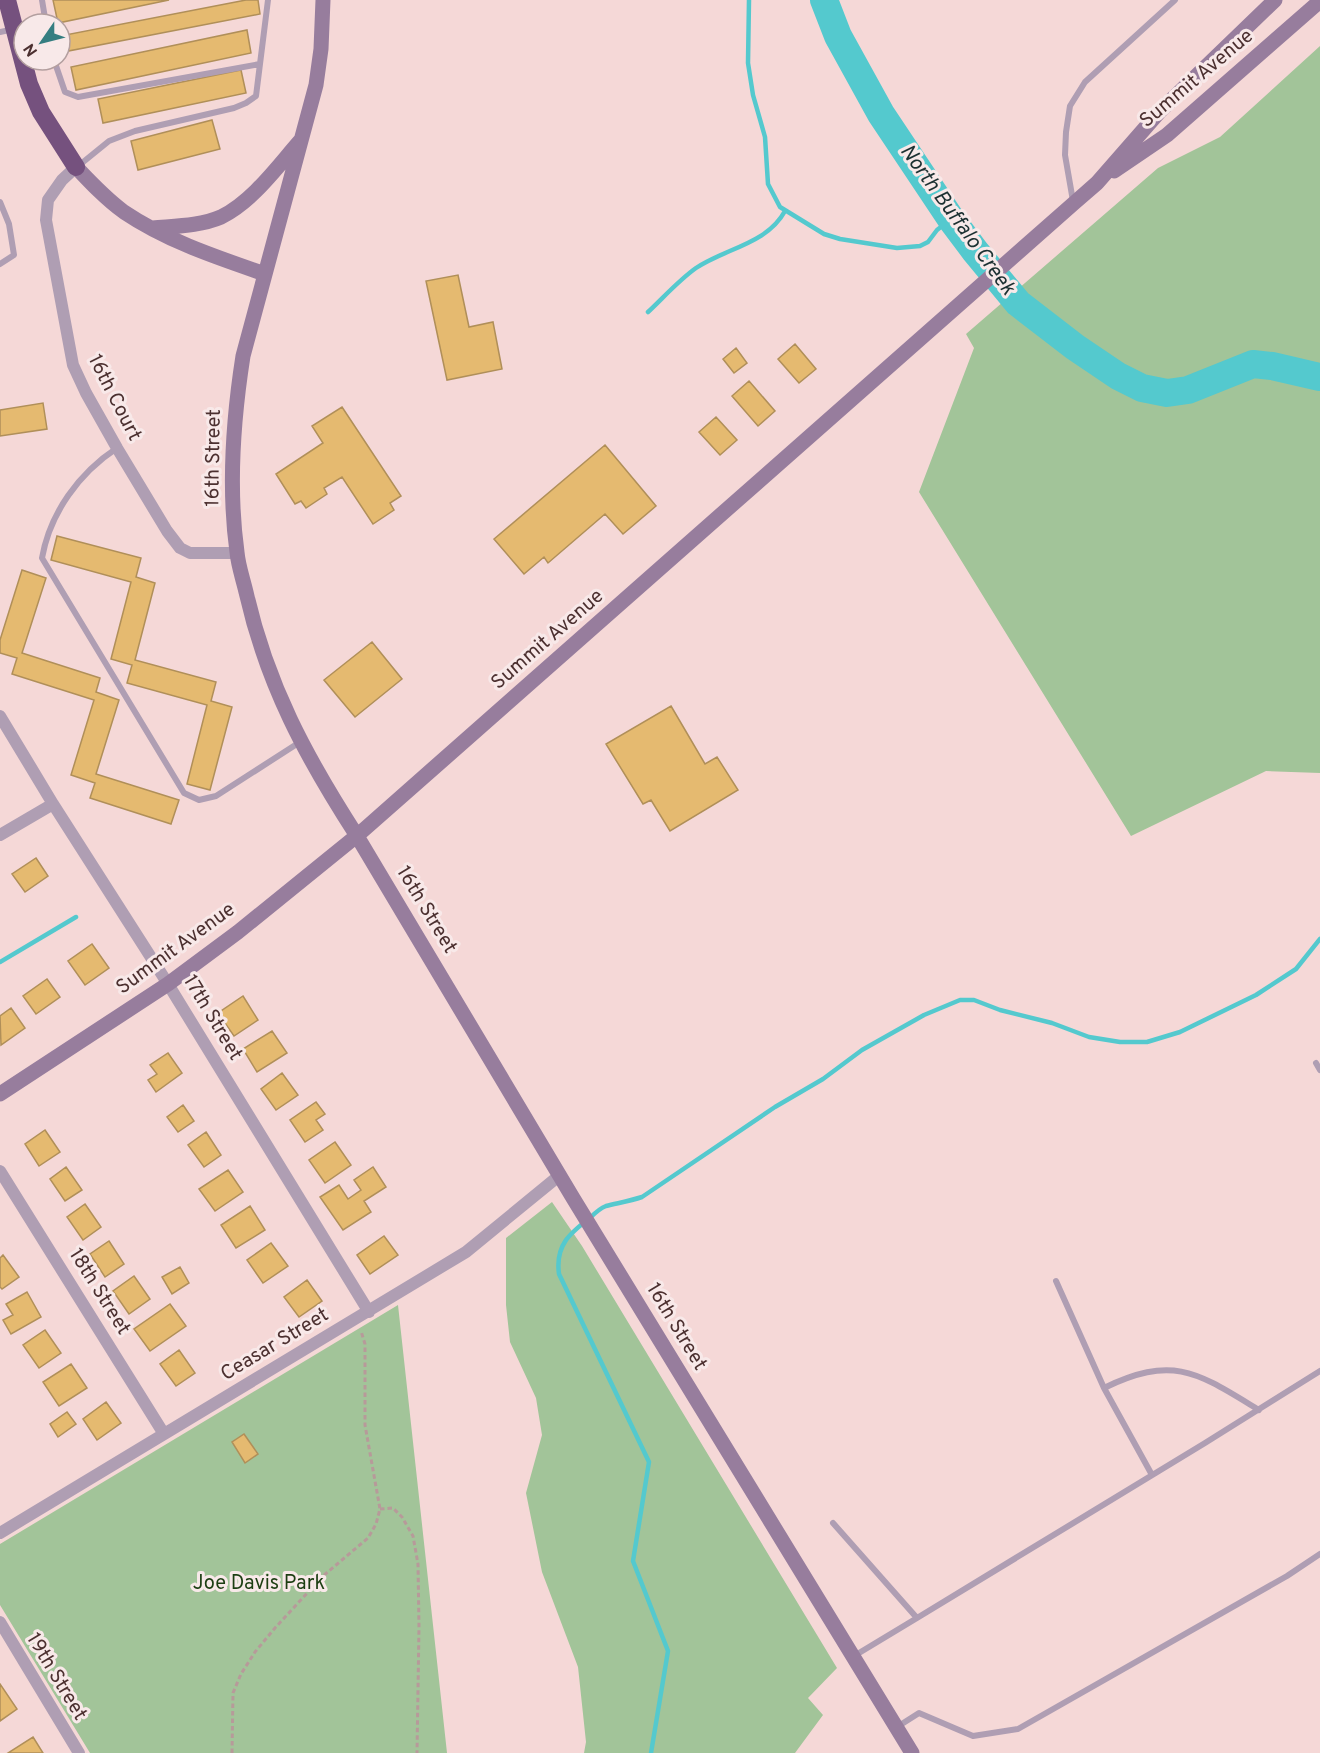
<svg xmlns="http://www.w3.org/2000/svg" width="1320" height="1753" viewBox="0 0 1320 1753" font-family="Overpass,sans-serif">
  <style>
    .green { fill: #a2c499 }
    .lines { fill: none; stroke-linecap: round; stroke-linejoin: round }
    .stream { stroke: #54c9ce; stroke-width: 4.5 }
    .river { stroke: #54c9ce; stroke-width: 28 }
    .building { fill: #e5ba70; stroke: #b08f59; stroke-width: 1.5 }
    .path { stroke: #b79a9a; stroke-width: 3; stroke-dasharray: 4.5 3; stroke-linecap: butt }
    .lane { stroke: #af9eb3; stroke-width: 6 }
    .street { stroke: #af9eb3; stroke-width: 12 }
    .secondary { stroke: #977d9d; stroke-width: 15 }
    .highway { stroke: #75517e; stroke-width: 18 }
    .labels { text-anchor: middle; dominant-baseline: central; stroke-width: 6; stroke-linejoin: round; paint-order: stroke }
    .street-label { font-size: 20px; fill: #4c3030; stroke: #f8e9e9 }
    .park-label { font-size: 20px; fill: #1c3e12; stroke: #f8e9e9 }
    .water-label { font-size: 21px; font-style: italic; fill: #1c3132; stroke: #f8e9e9 }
  </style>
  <rect width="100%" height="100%" fill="#f5d8d7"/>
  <!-- green -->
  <path class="green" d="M1320,46V773L1266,771L1131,836L919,492L974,348L966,334L1158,168L1220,137Z
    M552,1202L582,1246L837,1668L808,1698L823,1715L795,1753H584L586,1742L578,1667L542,1572L526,1493L542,1435L536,1398L510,1342L506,1305V1238Z
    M398,1305L447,1753H90L0,1605V1544Z"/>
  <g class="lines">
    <!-- stream -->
    <path class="stream" d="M749,0L748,63L753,95L765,137L768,184L780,207L824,234L840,239L897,248L920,246L928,242L937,230L951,219
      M648,312C663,298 679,280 696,268C726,248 767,244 785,211
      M0,962L76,917
      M651,1753L668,1651L633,1561L649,1462L559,1274C555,1245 570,1233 591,1217C595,1213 601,1208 606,1206C618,1203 630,1201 642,1197L775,1107L823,1079L862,1050L924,1015L960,1000H974L1000,1010L1052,1023L1089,1037L1120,1042H1147L1180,1032L1256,995L1296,969L1320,939"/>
    <!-- river -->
    <path class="river" d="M824,0L838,36L881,114L951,219L975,251L1018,303L1075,347L1118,376L1142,388L1167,393L1188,390L1253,364L1272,366L1320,377"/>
  </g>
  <!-- building -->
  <path class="building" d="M53,0H169L58,23Z
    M246,0H258L260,14L63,52L60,36Z
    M247,30L251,53L76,90L71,67Z
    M241,70L246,93L103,123L98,99Z
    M212,120L220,149L138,170L131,141Z
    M458,275L469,327L493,322L502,369L447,380L426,281Z
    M795,344L816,369L799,383L778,359Z
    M736,348L747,363L734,373L723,359Z
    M749,381L775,411L758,426L732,396Z
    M43,403L47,429L0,436V410Z
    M342,407L401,496L390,503L394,510L373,524L342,477L324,488L327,494L306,508L301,501L295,504L276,474L323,443L312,426Z
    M716,417L737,440L720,455L699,432Z
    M605,445L656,506L623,534L605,514L548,563L544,557L524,574L494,539Z
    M57,536L141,558L136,577L155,583L135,660L216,682L211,701L232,707L210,790L187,784L207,705L127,683L132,665L111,659L131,582L51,560Z
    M22,570L46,578L22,653L100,678L96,692L119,700L96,774L179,800L171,824L90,798L95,783L71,775L94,700L12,674L17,658L0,653V640Z
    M372,642L402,679L355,717L324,680Z
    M671,706L705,764L717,757L738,790L670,831L651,800L643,804L606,744Z
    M36,858L48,876L25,892L12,874Z
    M92,944L109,968L85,985L68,961Z
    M47,979L60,997L36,1014L23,996Z
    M243,996L258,1020L234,1036L218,1013Z
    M11,1008L25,1028L1,1045L0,1016Z
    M272,1031L287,1053L257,1072L243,1049Z
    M168,1053L182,1073L156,1092L148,1080L157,1074L150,1065Z
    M282,1073L298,1095L276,1110L261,1089Z
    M316,1102L325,1114L316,1120L323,1130L305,1142L290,1120Z
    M183,1105L194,1121L178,1132L167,1117Z
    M45,1130L60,1152L39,1166L25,1144Z
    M206,1132L221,1155L204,1167L188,1145Z
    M335,1142L351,1165L325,1183L309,1160Z
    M66,1167L82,1190L65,1201L50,1179Z
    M373,1167L386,1187L364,1201L371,1212L343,1230L320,1197L339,1185L348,1199L361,1190L354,1180Z
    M228,1170L243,1192L215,1211L199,1189Z
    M85,1204L101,1227L83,1240L67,1217Z
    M250,1206L265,1230L236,1248L221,1225Z
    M384,1236L398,1255L370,1274L357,1255Z
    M109,1241L124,1264L105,1277L90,1254Z
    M271,1243L288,1266L263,1283L247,1260Z
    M3,1255L19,1277L2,1289L0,1287V1258Z
    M180,1267L189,1283L172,1294L162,1277Z
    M134,1276L150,1299L129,1314L113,1291Z
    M307,1280L322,1301L299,1317L284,1297Z
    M27,1292L41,1317L11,1334L3,1320L13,1315L6,1304Z
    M170,1304L186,1326L150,1351L134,1329Z
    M45,1330L61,1353L39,1368L23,1345Z
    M179,1350L195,1373L176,1386L160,1364Z
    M71,1364L87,1388L59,1406L43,1382Z
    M106,1402L121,1423L97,1440L83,1419Z
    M67,1412L76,1424L58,1437L50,1424Z
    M244,1434L258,1454L245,1463L232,1442Z
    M0,1684L17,1709L0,1721Z
    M33,1737L43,1753H8Z"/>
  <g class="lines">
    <!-- path -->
    <path class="path" d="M380,1509L393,1508L402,1517L413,1536L418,1564L419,1627L417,1753
      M232,1753L233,1693L241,1674L255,1652L275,1628L323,1576L368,1538L376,1524L380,1509L365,1425V1344L361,1331"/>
    <!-- lane -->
    <path class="lane" d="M42,0L46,24
      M0,32L14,29
      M54,60L65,92L78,97L260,64
      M77,167L109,141L135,131L234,108L246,103L256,96L268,0
      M1073,201L1065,155L1066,132L1070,106L1085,82L1175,0
      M0,202L9,224L14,255L0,264
      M117,448C79,473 50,513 42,558L184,793L199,800L216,796L300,742
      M1316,1063L1320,1070
      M1056,1281L1104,1388
      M1152,1475L1104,1388C1174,1354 1198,1373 1259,1410
      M833,1523L917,1618L854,1656
      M917,1618L1205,1443L1320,1371
      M897,1727L919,1713L973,1736L1018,1729L1287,1576L1320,1554"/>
    <!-- street -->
    <path class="street" d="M76,167L62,180L48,200L46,220L73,365L86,393L117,448L167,531L180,548L190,553H237
      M0,716L53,804L168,984L369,1312
      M0,835L53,804
      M0,1171L164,1434
      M0,1533L466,1252L560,1175
      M0,1622L79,1753"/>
    <!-- secondary -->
    <path class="secondary" d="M323,0L321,49L316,85L243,356C233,420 228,487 237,552C238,565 243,579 246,592C267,685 306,757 357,836L573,1198L912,1753
      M76,167C91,183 106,199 124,212C167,241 216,257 265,274
      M1114,171L1167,135L1320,1
      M153,228C175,226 200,226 221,217C253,201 277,167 300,141
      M0,1094L168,984L238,932L359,834L1073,204L1097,183L1160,111L1275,0"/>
    <!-- highway -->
    <path class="highway" d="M7,0L29,84L41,112L76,167"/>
  </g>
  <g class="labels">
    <!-- street labels -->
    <g class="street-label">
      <text transform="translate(1197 79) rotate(-40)">Summit Avenue</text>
      <text transform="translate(114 398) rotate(63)">16th Court</text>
      <text transform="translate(214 458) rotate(-89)">16th Street</text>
      <text transform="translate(548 640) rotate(-41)">Summit Avenue</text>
      <text transform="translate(426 910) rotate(59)">16th Street</text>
      <text transform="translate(176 949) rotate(-36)">Summit Avenue</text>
      <text transform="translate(212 1018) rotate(59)">17th Street</text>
      <text transform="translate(99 1292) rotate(58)">18th Street</text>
      <text transform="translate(676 1327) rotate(59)">16th Street</text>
      <text transform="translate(275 1345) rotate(-31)">Ceasar Street</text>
      <text transform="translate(56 1677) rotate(59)">19th Street</text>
    </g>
    <!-- park labels -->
    <g class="park-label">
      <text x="259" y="1584">Joe Davis Park</text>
    </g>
    <!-- water labels -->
    <g class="water-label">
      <text transform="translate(957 220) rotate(54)">North Buffalo Creek</text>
    </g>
  </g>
  <!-- north arrow -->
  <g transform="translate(42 42) rotate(235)"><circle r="28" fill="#f8e9e9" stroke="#b39f9f" stroke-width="1.5"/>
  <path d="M0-4.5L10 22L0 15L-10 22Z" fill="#357e81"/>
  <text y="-9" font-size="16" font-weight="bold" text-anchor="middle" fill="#4c3030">N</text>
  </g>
</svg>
